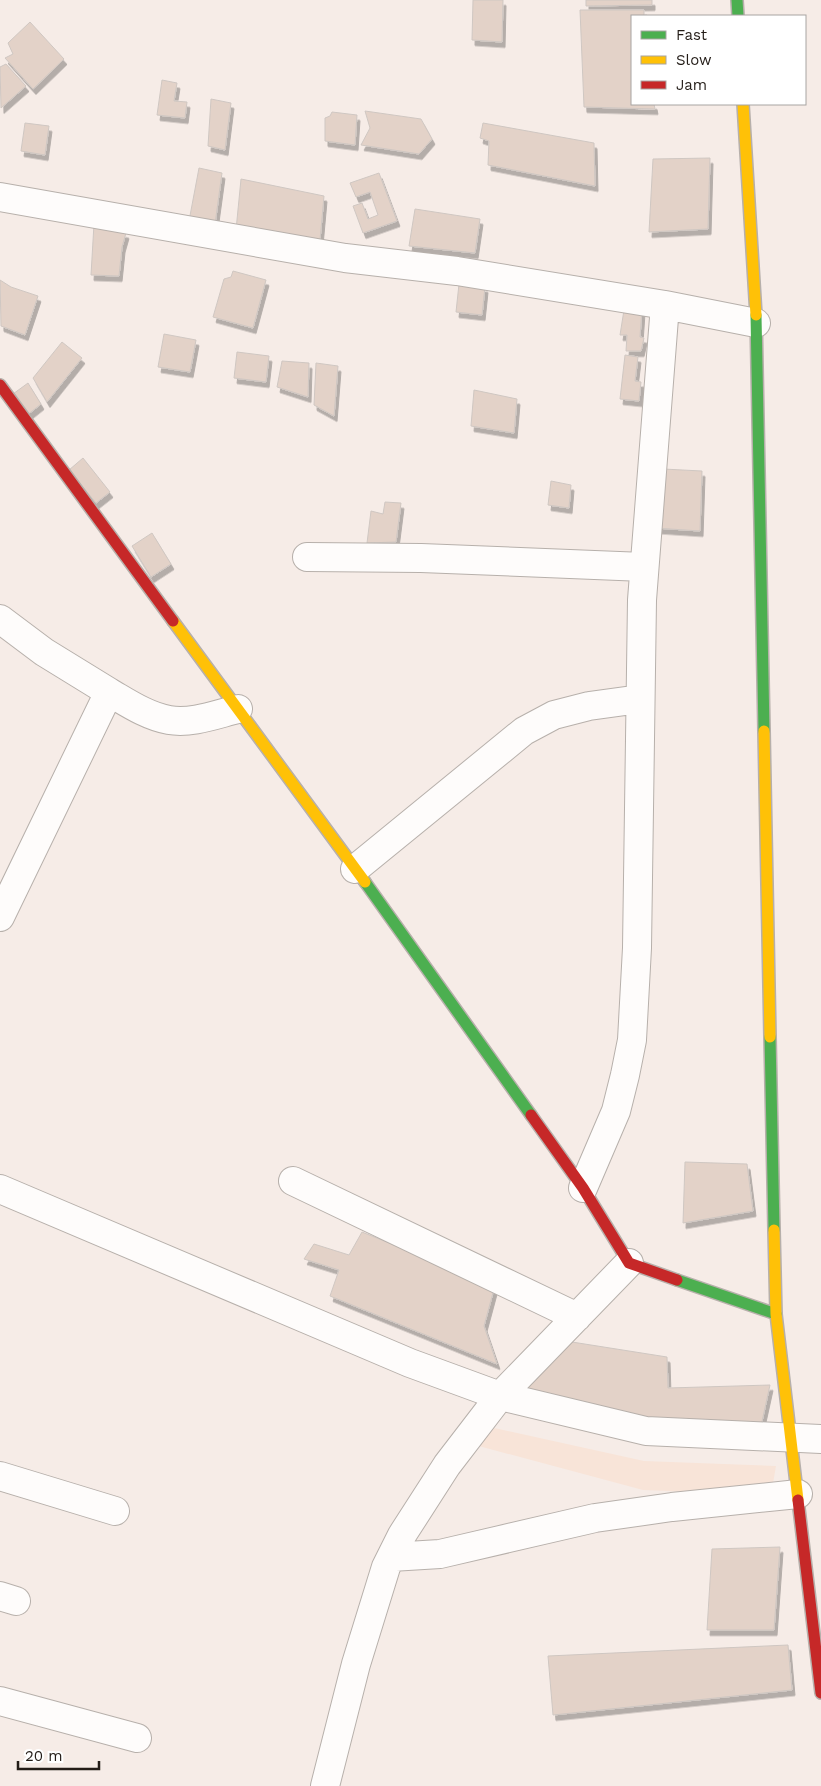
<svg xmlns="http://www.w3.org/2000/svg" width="821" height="1786" viewBox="0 0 821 1786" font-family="'Work Sans',sans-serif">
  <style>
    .built { fill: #f8e4d8 }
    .building { fill: #e3d2c8; stroke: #cfc7c2; filter: url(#shadow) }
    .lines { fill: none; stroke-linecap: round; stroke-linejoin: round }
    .street-casing { stroke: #b7b0ab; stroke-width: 30 }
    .fast-casing { stroke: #b7b0ab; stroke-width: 14 }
    .slow-casing { stroke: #b7b0ab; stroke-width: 14 }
    .jam-casing { stroke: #b7b0ab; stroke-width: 14 }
    .street { stroke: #fefcfb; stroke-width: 28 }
    .fast { stroke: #4caf50; stroke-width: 11 }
    .slow { stroke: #ffc107; stroke-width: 11 }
    .jam { stroke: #c62828; stroke-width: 11 }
  </style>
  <defs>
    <filter id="shadow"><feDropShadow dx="3" dy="5.5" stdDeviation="0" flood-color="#0004"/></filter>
  </defs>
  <rect width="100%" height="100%" fill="#f6ece7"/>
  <!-- built -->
  <path class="built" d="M494,1428L644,1461L776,1466L771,1495L643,1490L475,1445Z"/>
  <!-- building -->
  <path class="building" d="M473,0H503L502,42L472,40Z
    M586,0H652V5L586,6Z
    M580,10H644V16H632V104H654L655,109L584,107Z
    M30,22L64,59L33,89L5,58L13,54L8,43Z
    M6,64L26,86L1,108L0,67Z
    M162,80L177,83L174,101L187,102L185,118L157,115Z
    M211,99L231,103L225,150L208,146Z
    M365,111L421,119L432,139L419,154L361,145L370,128Z
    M332,112L357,115L355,145L325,141V118L330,116Z
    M25,123L49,126L45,155L21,151Z
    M483,123L594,143L595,186L488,165L489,141L480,138Z
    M710,158L708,229L649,232L653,159Z
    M199,168L222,173L215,224L189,221Z
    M379,173L397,221L363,233L353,206L362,203L368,219L378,215L370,192L356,197L350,183Z
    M241,179L324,196L320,240L236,230Z
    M415,209L480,219L475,253L409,246Z
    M94,224L126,233L122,247L119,276L91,275Z
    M233,271L266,280L253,328L213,317L224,279L231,277Z
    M0,280L11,287L38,296L25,335L1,326Z
    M459,284L485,287L482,315L456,312Z
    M642,308L640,337L644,338L641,351H626L627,335H620L624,310Z
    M164,334L196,340L190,372L158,367Z
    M62,342L82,358L47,402L33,378Z
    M237,352L269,356L266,382L234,378Z
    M625,355L638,357L635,381L641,382L639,401L620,399Z
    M282,361L309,363L308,397L277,387Z
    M316,363L338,366L334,416L314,405Z
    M28,383L41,404L26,416L13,394Z
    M474,390L517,399L514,433L471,426Z
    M83,458L110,492L96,503L69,470Z
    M644,468L702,471L700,531L640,527Z
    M551,481L571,485L569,508L548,505Z
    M385,502L401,503L396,542L367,543L371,511L383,514Z
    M152,533L171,564L151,577L132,546Z
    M685,1162L747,1164L753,1211L683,1223Z
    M362,1232L446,1266L494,1289L484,1326L497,1364L330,1296L339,1270L304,1259L314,1244L349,1255Z
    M572,1342L667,1357L668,1388L770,1385L761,1426L646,1435L517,1398Z
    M780,1547L774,1630H707L712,1549Z
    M788,1645L792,1690L553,1715L548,1656Z"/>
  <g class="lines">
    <!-- street casing -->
    <g class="street-casing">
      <path id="street" d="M0,197L345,258L457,271L665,305L756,323
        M307,557L421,558L644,567
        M0,619L44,652L109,692
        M355,869L524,731L554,715L589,706L640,699
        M0,917L109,692C128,703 147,716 169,720C192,724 217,714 238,709
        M293,1181L577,1317
        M583,1188L616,1111L625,1075L632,1040L637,948L642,600L665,305
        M0,1189L410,1363L500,1396L646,1431L821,1439
        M0,1476L115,1511
        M391,1557L440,1554L595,1518L672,1507L798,1494
        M0,1596L16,1601
        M0,1701L137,1738
        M325,1786L356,1664L386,1567L402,1535L447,1465L500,1396L629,1263"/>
    </g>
    <!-- fast casing -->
    <g class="fast-casing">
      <path id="fast" d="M737,0L738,16
        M756,315L764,731
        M365,882L531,1115
        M770,1037L774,1230
        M677,1280L776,1314"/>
    </g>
    <!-- slow casing -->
    <g class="slow-casing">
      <path id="slow" d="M743,104L756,315
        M173,621L365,882
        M764,731L770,1037
        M774,1230L776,1314L798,1500"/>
    </g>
    <!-- jam casing -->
    <g class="jam-casing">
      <path id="jam" d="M0,385L173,621
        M531,1115L583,1188L629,1263L677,1280
        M798,1500L821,1693"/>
    </g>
    <!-- street -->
    <use href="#street" class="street"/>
    <!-- fast -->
    <use href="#fast" class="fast"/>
    <!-- slow -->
    <use href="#slow" class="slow"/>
    <!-- jam -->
    <use href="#jam" class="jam"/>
  </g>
  <!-- legend -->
  <rect x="631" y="15" width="175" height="90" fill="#ffffff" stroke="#a7a4a2"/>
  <rect x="641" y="31" width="25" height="8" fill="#4caf50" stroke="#a7a4a2"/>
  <text x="676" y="40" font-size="15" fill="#231c17">Fast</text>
  <rect x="641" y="56" width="25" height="8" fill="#ffc107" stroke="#a7a4a2"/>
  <text x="676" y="65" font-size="15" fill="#231c17">Slow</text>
  <rect x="641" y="81" width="25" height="8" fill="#c62828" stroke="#a7a4a2"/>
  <text x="676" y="90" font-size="15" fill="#231c17">Jam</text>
  <!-- scale -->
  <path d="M18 1761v8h81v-8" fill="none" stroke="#231c17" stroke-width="2.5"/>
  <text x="25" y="1761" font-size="15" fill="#231c17" stroke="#ffffff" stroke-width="4" paint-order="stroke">20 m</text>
</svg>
